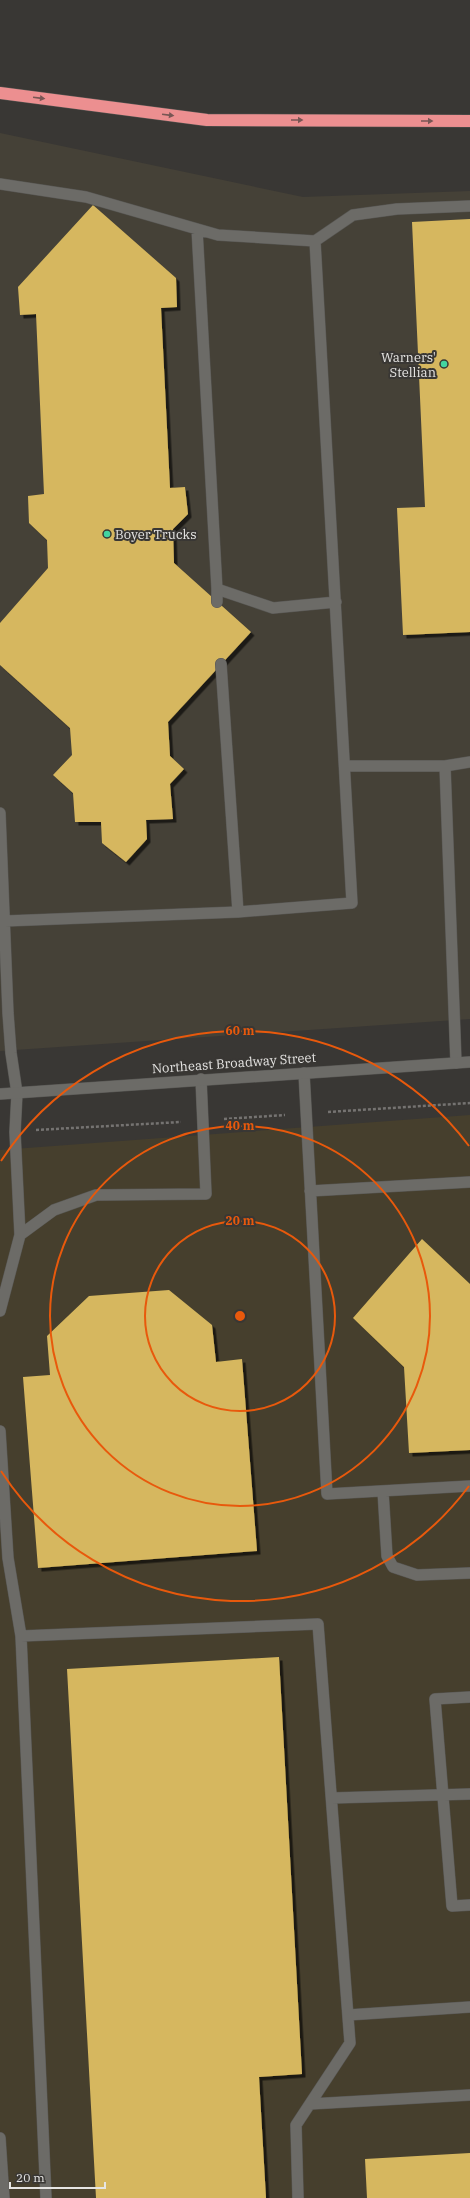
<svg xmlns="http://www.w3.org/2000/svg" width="470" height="2198" viewBox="0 0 470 2198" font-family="'IBM Plex Serif',serif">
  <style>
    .built { fill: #454137 }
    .industrial { fill: #463f2d }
    .building { fill: #d6b75f; filter: url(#shadow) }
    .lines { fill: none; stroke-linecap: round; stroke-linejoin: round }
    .service-casing { stroke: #575653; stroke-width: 12 }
    .secondary-casing { stroke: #575653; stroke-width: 12 }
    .motorway-casing { stroke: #575653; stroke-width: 13 }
    .path { stroke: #757371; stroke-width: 2.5; stroke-dasharray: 3 2; stroke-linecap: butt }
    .service { stroke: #6c6b67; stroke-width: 11 }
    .secondary { stroke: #6c6b67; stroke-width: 11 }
    .motorway { stroke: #ec8f90; stroke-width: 12 }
    .oneway { fill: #785654 }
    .ring { fill: none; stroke: #e8590c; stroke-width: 2 }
    .poi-dot { fill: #43d4a0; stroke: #393734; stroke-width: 1.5 }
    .labels { text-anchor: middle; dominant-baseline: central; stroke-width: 4; stroke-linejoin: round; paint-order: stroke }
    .poi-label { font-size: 13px; fill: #e6e5e3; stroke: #393734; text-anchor: end }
    .street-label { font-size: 13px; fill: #e6e5e3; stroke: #393734 }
    .centre { fill: #e8590c; stroke: #393734; stroke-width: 2 }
    .ring-label { font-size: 12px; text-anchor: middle; font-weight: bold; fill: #e8590c; stroke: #393734; stroke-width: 4; stroke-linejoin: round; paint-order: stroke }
  </style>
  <defs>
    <filter id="shadow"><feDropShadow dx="3.5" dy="3.5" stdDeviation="0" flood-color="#0009"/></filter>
  </defs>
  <rect width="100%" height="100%" fill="#393734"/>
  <!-- built -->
  <path class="built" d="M0,133L303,197L470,191V1019L0,1051Z"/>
  <!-- industrial -->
  <path class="industrial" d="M470,1115V2198H0V1150Z"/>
  <!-- building -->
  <path class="building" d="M93,205L176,278L177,307L161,308L170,488L185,487L188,514L173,529L174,563L251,632L168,722L170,756L184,769L170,784L173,819L146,820L147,839L126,862L102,843L101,822H75L73,793L53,775L72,755L70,728L0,665V623L48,568L47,540L29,523L28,496L44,494L36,314L20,315L18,287Z
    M470,219V632L403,635L397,508L425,507L412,222Z
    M422,1239L470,1284V1450L409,1453L404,1367L353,1318Z
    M169,1290L212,1325L216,1362L242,1359L257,1551L38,1568L23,1377L50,1375L47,1336L89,1296Z
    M279,1657L302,2074L259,2077L266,2198H96L67,1669Z
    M470,2153V2198H367L365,2159Z"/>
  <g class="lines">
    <!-- service casing -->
    <g class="service-casing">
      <path id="service" d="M0,184L86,197L218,235L315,241L352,903L238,912L5,921
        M197,229L217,589L273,608L336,602
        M315,241L353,215L397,209L470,206
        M217,602V589
        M221,664L238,912
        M345,766H445
        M0,813L8,1013L11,1053L17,1093L15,1132L20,1235L0,1311
        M456,1063L445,766L470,762
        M304,1073L327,1494L470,1486
        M310,1191L470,1182
        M20,1235L54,1210L96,1195L206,1194L201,1079
        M0,1431L8,1558L21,1636L318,1624L350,2043L296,2125L298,2198
        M383,1491L387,1556L393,1567L417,1575L470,1573
        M21,1636L46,2198
        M470,1697L435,1699L452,1906L470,1905
        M332,1798L470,1794
        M348,2015L470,2007
        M310,2104L470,2095
        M0,2138L4,2198"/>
    </g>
    <!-- secondary casing -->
    <g class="secondary-casing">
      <path id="secondary" d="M0,1094L470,1062"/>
    </g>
    <!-- motorway casing -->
    <g class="motorway-casing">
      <path id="motorway" d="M0,93L207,120L470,121"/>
    </g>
    <!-- path -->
    <path class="path" d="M328,1112L470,1103
      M224,1119L285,1115
      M36,1130L181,1122"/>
    <!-- service -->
    <use href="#service" class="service"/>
    <!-- secondary -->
    <use href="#secondary" class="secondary"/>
    <!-- motorway -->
    <use href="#motorway" class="motorway"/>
  </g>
  <!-- one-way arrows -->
  <defs><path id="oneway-solid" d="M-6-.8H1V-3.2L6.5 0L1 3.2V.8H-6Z"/></defs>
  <g class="oneway">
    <use href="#oneway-solid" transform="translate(39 98) rotate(7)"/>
    <use href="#oneway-solid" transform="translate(168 115) rotate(7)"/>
    <use href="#oneway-solid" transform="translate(297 120)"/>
    <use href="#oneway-solid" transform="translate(427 121)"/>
  </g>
  <!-- distance rings -->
  <g class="ring">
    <circle cx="240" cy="1316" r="95"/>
    <circle cx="240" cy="1316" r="190"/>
    <path d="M469 1486A285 285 0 0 1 1 1471M1 1161A285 285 0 0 1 469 1146"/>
  </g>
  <!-- markers -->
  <g class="poi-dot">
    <circle cx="444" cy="364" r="4"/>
    <circle cx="107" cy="534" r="4"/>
  </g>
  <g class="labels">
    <!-- poi labels -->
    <g class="poi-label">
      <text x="436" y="357">Warners'<tspan x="436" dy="15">Stellian</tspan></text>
      <text x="115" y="534" text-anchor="start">Boyer Trucks</text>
    </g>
    <!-- street labels -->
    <g class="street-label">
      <text transform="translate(234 1063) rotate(-4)">Northeast Broadway Street</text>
    </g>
  </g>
  <circle cx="240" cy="1316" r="6" class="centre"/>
  <g class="ring-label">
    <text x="240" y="1035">60 m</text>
    <text x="240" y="1130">40 m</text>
    <text x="240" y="1225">20 m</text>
  </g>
  <!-- scale -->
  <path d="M10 2182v6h95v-6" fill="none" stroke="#e6e5e3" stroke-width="2"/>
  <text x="16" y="2182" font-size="12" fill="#e6e5e3" stroke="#393734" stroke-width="3" paint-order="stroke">20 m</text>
</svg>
